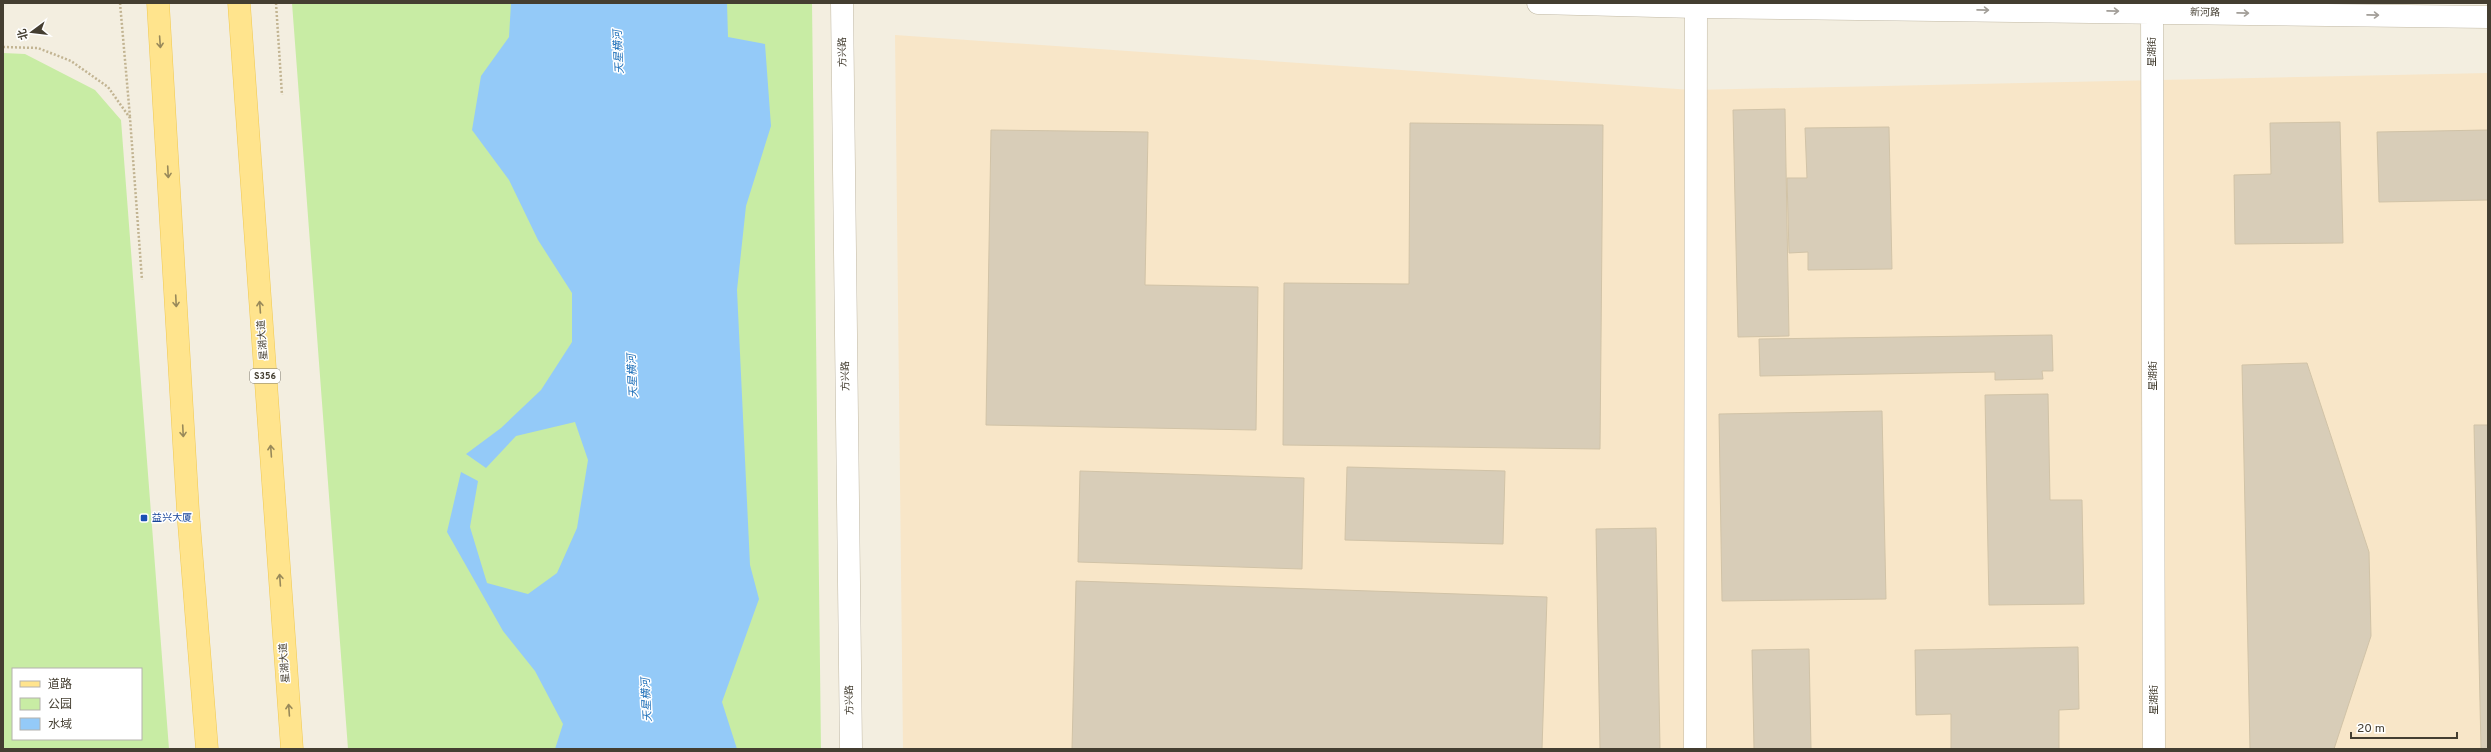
<svg xmlns="http://www.w3.org/2000/svg" width="2491" height="752" viewBox="0 0 2491 752" font-family="Overpass,'Noto Sans SC',sans-serif">
  <style>
    .commercial { fill: #f8e6c8 }
    .green { fill: #c8eca4; fill-rule: evenodd }
    .water { fill: #94caf8 }
    .building { fill: #d8cdb8; stroke: #d1c3a7 }
    .lines { fill: none; stroke-linecap: round; stroke-linejoin: round }
    .minor-casing { stroke: #c1b9a5; stroke-width: 23 }
    .tertiary-casing { stroke: #c1b9a5; stroke-width: 23 }
    .primary-casing { stroke: #f0c951; stroke-width: 23 }
    .path { stroke: #c2b492; stroke-width: 2.5; stroke-dasharray: 2 2; stroke-linecap: butt }
    .minor { stroke: #fff; stroke-width: 22 }
    .tertiary { stroke: #fff; stroke-width: 22 }
    .primary { stroke: #ffe48d; stroke-width: 22 }
    .oneway { stroke: #a29e98 }
    .oneway2 { stroke: #98895a }
    .transit-dot { fill: #1a4fb4; stroke: #fff; stroke-width: 1.5 }
    .labels { text-anchor: middle; dominant-baseline: central; stroke-width: 3; stroke-linejoin: round; paint-order: stroke }
    .shield { fill: #fff; stroke: #7c786f; stroke-width: 1 }
    .shield-label { font-size: 9px; font-weight: bold; fill: #443e31 }
    .street-label { font-size: 10px; fill: #443e31; stroke: #fff }
    .transit-label { font-size: 10px; fill: #164399; stroke: #fff; text-anchor: start }
    .water-label { font-size: 11px; font-style: italic; fill: #2071ba; stroke: #fff }
  </style>
  <rect width="100%" height="100%" fill="#f3eee0"/>
  <!-- commercial -->
  <path class="commercial" d="M895,35L1692,90L2488,73V749H903Z"/>
  <!-- green -->
  <path class="green" d="M292,3H812L821,749H348Z
    M3,53L25,54L95,90L121,120L169,749H3ZM13,669H141V739H13Z"/>
  <!-- water -->
  <path class="water" d="M511,3H727L728,37L765,44L771,126L746,206L737,290L750,565L759,599L722,702L737,749H555L563,724L535,671L503,631L447,532L461,472L478,481L470,527L487,583L528,594L557,573L577,528L588,460L575,422L516,436L486,468L466,454L501,428L541,390L572,342V293L538,240L509,180L472,130L481,76L509,37Z"/>
  <!-- building -->
  <path class="building" d="M1785,109L1789,336L1738,337L1733,110Z
    M2340,122L2343,243L2235,244L2234,175L2271,174L2270,123Z
    M1410,123L1603,125L1600,449L1283,445L1284,283L1409,284Z
    M1889,127L1892,269L1808,270V252L1789,253L1787,178H1807L1805,128Z
    M991,130L1148,132L1145,285L1258,287L1256,430L986,425Z
    M2488,130V200L2379,202L2377,132Z
    M2052,335L2053,371H2042L2043,379L1995,380V372L1760,376L1759,339Z
    M2307,363L2369,552L2371,636L2334,749H2250L2242,365Z
    M2048,394L2050,500H2082L2084,604L1989,605L1985,395Z
    M1882,411L1886,599L1722,601L1719,414Z
    M2474,425H2488V749H2481Z
    M1347,467L1505,471L1503,544L1345,540Z
    M1080,471L1304,478L1302,569L1078,562Z
    M1656,528L1660,749H1600L1596,529Z
    M1076,581L1547,597L1542,749H1072Z
    M2078,647L2079,709L2059,710V749H1951V714L1916,715L1915,650Z
    M1809,649L1811,749H1754L1752,650Z"/>
  <g class="lines">
    <!-- minor casing -->
    <g class="minor-casing">
      <path id="minor" d="M1695,749L1696,7"/>
    </g>
    <!-- tertiary casing -->
    <g class="tertiary-casing">
      <path id="tertiary" d="M842,3L851,749
        M1538,3L1696,7L2488,17
        M2152,3L2154,749"/>
    </g>
    <!-- primary casing -->
    <g class="primary-casing">
      <path id="primary" d="M158,3L188,511L207,749
        M239,3L292,749"/>
    </g>
    <!-- path -->
    <path class="path" d="M120,3L130,117
      M276,3L282,95
      M3,47L38,48L71,61L108,87L130,118L142,280"/>
    <!-- minor -->
    <use href="#minor" class="minor"/>
    <!-- tertiary -->
    <use href="#tertiary" class="tertiary"/>
    <!-- primary -->
    <use href="#primary" class="primary"/>
  </g>
  <!-- one-way arrows -->
  <defs><path id="oneway-shaft" d="M-6 0H5M1.5-3L5.5 0L1.5 3" fill="none" stroke-width="1.6" stroke-linecap="round" stroke-linejoin="round"/></defs>
  <g class="oneway">
    <use href="#oneway-shaft" transform="translate(1983 10) rotate(1)"/>
    <use href="#oneway-shaft" transform="translate(2113 11) rotate(1)"/>
    <use href="#oneway-shaft" transform="translate(2243 13) rotate(1)"/>
    <use href="#oneway-shaft" transform="translate(2373 15) rotate(1)"/>
  </g>
  <g class="oneway2">
    <use href="#oneway-shaft" transform="translate(160 42) rotate(86)"/>
    <use href="#oneway-shaft" transform="translate(168 172) rotate(87)"/>
    <use href="#oneway-shaft" transform="translate(176 301) rotate(87)"/>
    <use href="#oneway-shaft" transform="translate(260 307) rotate(-94)"/>
    <use href="#oneway-shaft" transform="translate(183 431) rotate(87)"/>
    <use href="#oneway-shaft" transform="translate(271 451) rotate(-94)"/>
    <use href="#oneway-shaft" transform="translate(280 580) rotate(-94)"/>
    <use href="#oneway-shaft" transform="translate(289 710) rotate(-94)"/>
  </g>
  <!-- markers -->
  <rect class="transit-dot" x="140" y="514" width="8" height="8" rx="2"/>
  <g class="labels">
    <!-- shield labels -->
    <rect class="shield" x="250" y="369" width="30" height="14" rx="3"/>
    <g class="shield-label">
      <text x="265" y="376">S356</text>
    </g>
    <!-- street labels -->
    <g class="street-label">
      <text transform="translate(2205 13) rotate(1)">新河路</text>
      <text transform="translate(843 52) rotate(-91)">方兴路</text>
      <text transform="translate(2152 52) rotate(-90)">星湖街</text>
      <text transform="translate(263 340) rotate(-94)">星湖大道</text>
      <text transform="translate(846 376) rotate(-91)">方兴路</text>
      <text transform="translate(2153 376) rotate(-90)">星湖街</text>
      <text transform="translate(285 663) rotate(-94)">星湖大道</text>
      <text transform="translate(850 700) rotate(-91)">方兴路</text>
      <text transform="translate(2154 700) rotate(-90)">星湖街</text>
    </g>
    <!-- transit labels -->
    <g class="transit-label">
      <text x="152" y="518">益兴大厦</text>
    </g>
    <!-- water labels -->
    <g class="water-label">
      <text transform="translate(619 52) rotate(-93)">天星横河</text>
      <text transform="translate(633 376) rotate(-93)">天星横河</text>
      <text transform="translate(647 700) rotate(-93)">天星横河</text>
    </g>
  </g>
  <!-- border -->
  <rect width="2491" height="752" fill="none" stroke="#443e31" stroke-width="8"/>
  <!-- legend -->
  <rect x="12" y="668" width="130" height="72" fill="#ffffff" stroke="#b4b2ad"/>
  <rect x="20" y="681" width="20" height="6" fill="#ffe48d" stroke="#b4b2ad"/>
  <text x="48" y="688" font-size="12" fill="#443e31">道路</text>
  <rect x="20" y="698" width="20" height="12" fill="#c8eca4" stroke="#b4b2ad"/>
  <text x="48" y="708" font-size="12" fill="#443e31">公园</text>
  <rect x="20" y="718" width="20" height="12" fill="#94caf8" stroke="#b4b2ad"/>
  <text x="48" y="728" font-size="12" fill="#443e31">水域</text>
  <!-- north arrow -->
  <g transform="translate(32 32) rotate(255)" stroke="#ffffff" stroke-width="3" paint-order="stroke">
  <path d="M0-3L7 15L0 10L-7 15Z" fill="#443e31"/>
  <text y="-6" font-size="11" font-weight="bold" text-anchor="middle" fill="#443e31">北</text>
  </g>
  <!-- scale -->
  <path d="M2351 732v6h106v-6" fill="none" stroke="#443e31" stroke-width="2"/>
  <text x="2357" y="732" font-size="12" fill="#443e31" stroke="#ffffff" stroke-width="3" paint-order="stroke">20 m</text>
</svg>
